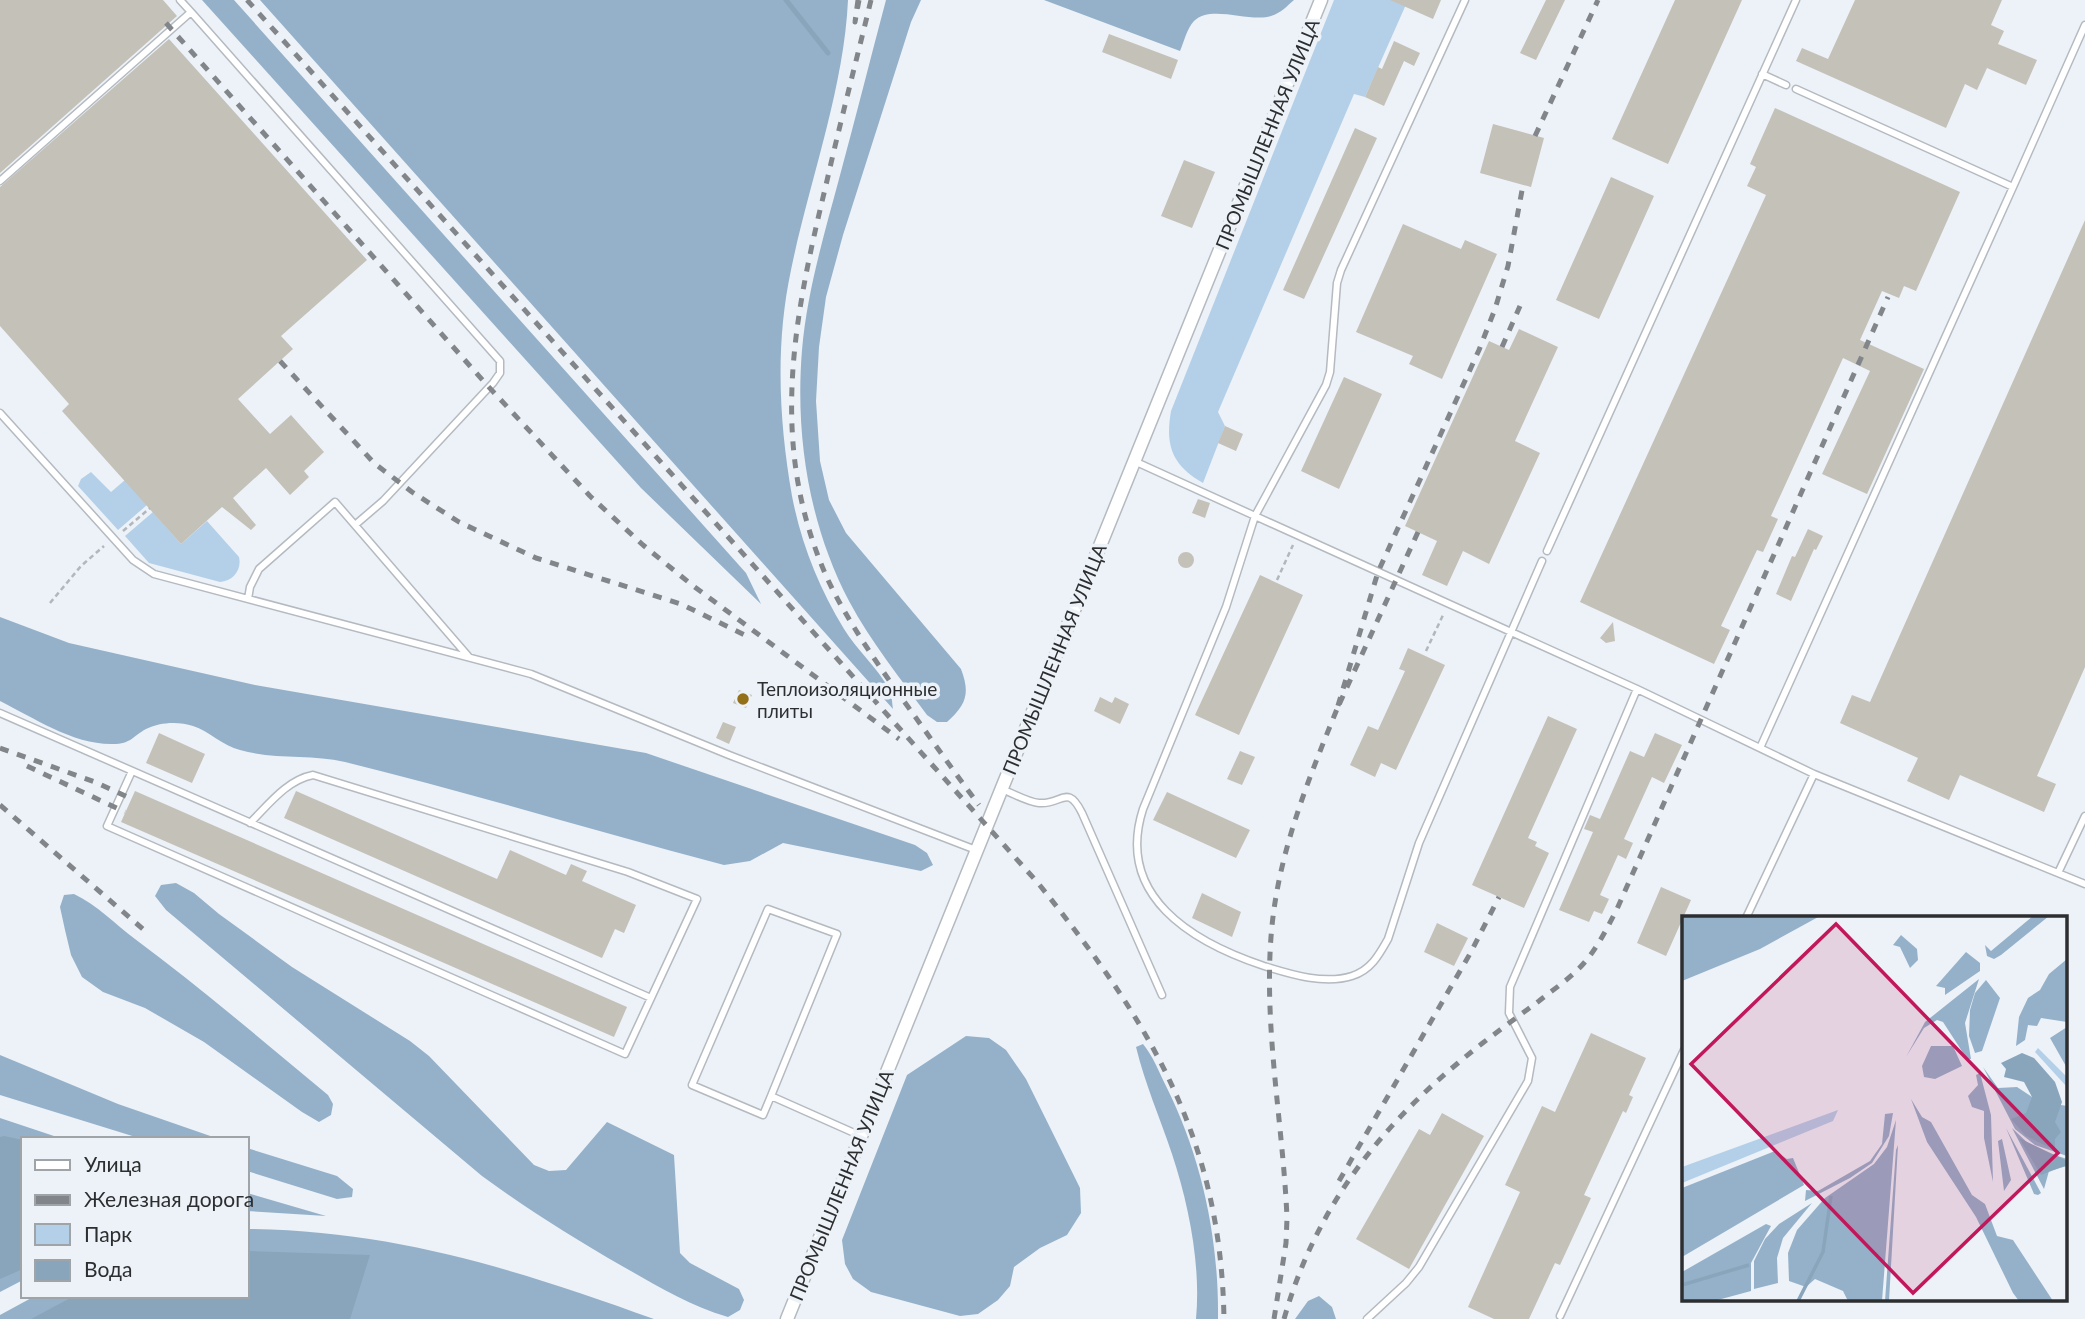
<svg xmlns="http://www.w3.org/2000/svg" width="2085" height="1319" viewBox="0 0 2085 1319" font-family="Lato,sans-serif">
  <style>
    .green { fill: #b4d0e8 }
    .forest { fill: #95b1c9 }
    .water { fill: #89a5bc }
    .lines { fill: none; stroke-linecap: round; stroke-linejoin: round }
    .stream { stroke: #89a5bc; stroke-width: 5 }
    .building { fill: #c4c1b9 }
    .lane-casing { stroke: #b4bac0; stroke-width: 9 }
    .street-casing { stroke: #b4bac0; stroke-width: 15 }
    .path { stroke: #b2b7bc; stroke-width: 2.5; stroke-dasharray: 5 3.5; stroke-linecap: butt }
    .lane { stroke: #fff; stroke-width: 6 }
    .street { stroke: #fff; stroke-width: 12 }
    .rail { stroke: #82868a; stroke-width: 5; stroke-dasharray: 9 9; stroke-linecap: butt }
    .poi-dot { fill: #937018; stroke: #ecf2f8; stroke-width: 2.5 }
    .labels { text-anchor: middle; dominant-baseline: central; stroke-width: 7; stroke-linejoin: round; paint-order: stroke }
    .street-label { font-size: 19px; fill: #2c2e30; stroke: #ecf2f8 }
    .poi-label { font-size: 19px; fill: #2c2e30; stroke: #ecf2f8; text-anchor: start }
    .inset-river { fill: none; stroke: #89a5bc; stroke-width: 3.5 }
    .view { fill: #c2185b; fill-opacity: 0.15; stroke: #c2185b; stroke-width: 3.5 }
    .inset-edge { fill: none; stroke: #2c2e30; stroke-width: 3.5 }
  </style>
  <rect width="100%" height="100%" fill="#ecf2f8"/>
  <!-- green -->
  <path class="green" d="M1334,0H1408L1365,97L1354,94L1218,412L1225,426L1203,483C1172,465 1165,446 1171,411Z
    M91,472L111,492L125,480L147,505L118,530L78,486L81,479Z
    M153,512L181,544L207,521L239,557C242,570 233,581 220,582L149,563L125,536Z"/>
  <!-- forest -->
  <path class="forest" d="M202,0H234L746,573L761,604L641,488Z
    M260,0H848C844,89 809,182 791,270C775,345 779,421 792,496C801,543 819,588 844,629C857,650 877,667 889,689C892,694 892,703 893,709Z
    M886,0H921L911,22L843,235L826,297L819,347L816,401L820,461L829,500L846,533L961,669C970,693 967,704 947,722H937L927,715C900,678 871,642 849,601C809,525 795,436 802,350C807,292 824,235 839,179C855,120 870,60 886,0Z
    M1044,0H1294C1287,6 1281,13 1271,16C1250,23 1211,4 1194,21C1187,28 1184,42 1180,51Z
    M0,617L69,643L255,685L646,753L915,845L927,853L933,865L921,871L783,843L750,861L724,865C597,832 472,793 345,762C310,754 274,760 240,750C223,746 209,731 193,726C179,721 159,722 146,729C133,736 131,744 113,744C74,745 34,718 0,701Z
    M176,883L194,893L219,914L292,967L410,1041L429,1056L534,1165L549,1171L566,1170L607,1122L674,1155L680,1253L690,1263L739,1289L744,1300L740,1310L728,1317C689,1306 656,1285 622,1266C573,1238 527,1209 482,1176L166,910L155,896L161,885Z
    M74,894C97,905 115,924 135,939C201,988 264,1042 328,1095L333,1104L331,1115L319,1122L302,1112L204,1042L145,1008L103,992L82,977L71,955L65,930L60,907L64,895Z
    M966,1036L989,1038L1006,1050L1026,1079L1080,1188L1081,1213L1067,1235L1040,1248L1014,1267L1010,1286L998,1300L978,1314L960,1316L871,1292L853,1279L845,1264L842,1240L907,1075Z
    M1143,1044C1153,1056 1159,1072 1166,1086C1202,1158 1219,1239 1218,1319H1196C1201,1266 1189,1205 1172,1154C1160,1118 1145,1084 1136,1047Z
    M0,1055L118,1104L219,1139H142L0,1095Z
    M0,1118L63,1139H23V1280L0,1292Z
    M247,1148L337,1176L353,1189L352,1197L337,1199L247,1171Z
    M247,1193L326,1216L247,1211Z
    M250,1229C396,1231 518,1270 654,1319H0V1315L35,1296H247V1230Z
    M1319,1296L1332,1307L1336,1319H1295L1308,1301Z"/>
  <!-- water -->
  <path class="water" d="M4,1136L23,1140V1269L0,1279V1137Z
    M247,1251L370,1255L350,1319H31L74,1296H247Z"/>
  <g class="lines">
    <!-- stream -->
    <path class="stream" d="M786,0L828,53"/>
  </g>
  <!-- building -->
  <path class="building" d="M0,0H163L177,16L0,173Z
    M1390,0H1441L1433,19Z
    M1546,0H1565L1536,60L1520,53Z
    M1675,0H1742L1668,164L1612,139Z
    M1855,0H2002L1991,25L2004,31L1998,44L2037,60L2026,85L1987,68L1977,90L1965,84L1946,128L1796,61L1802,48L1828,59Z
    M1109,34L1178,60L1171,79L1102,52Z
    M169,39L367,260L281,336L293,349L238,399L270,434L291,415L324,452L304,471L309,477L290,495L266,468L233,498L256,525L251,530L222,507L181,544L62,411L69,404L0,326V187Z
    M1394,41L1420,53L1414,66L1404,61L1384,106L1365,97L1378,67L1382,69Z
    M1775,108L1960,192L1916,291L1904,286L1899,298L1882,291L1860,340L1924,369L1867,494L1822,474L1870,371L1843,358L1771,516L1778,519L1763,552L1757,550L1721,626L1730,630L1714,664L1580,602L1766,195L1747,186L1756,167L1750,164Z
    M1493,124L1544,138L1531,187L1480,173Z
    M1355,128L1377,138L1304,299L1283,290Z
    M1184,160L1215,172L1192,228L1161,216Z
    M1611,177L1654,196L1599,319L1556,300Z
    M2085,220V667L2037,776L2056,784L2044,812L1960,775L1949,800L1907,781L1918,758L1840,723L1852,695L1870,702Z
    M1403,224L1461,249L1465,240L1497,254L1442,379L1409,364L1413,356L1356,332Z
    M1519,329L1558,347L1515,441L1540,453L1489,564L1463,551L1447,586L1422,575L1437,541L1405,526L1489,341L1509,350Z
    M1344,377L1382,394L1339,489L1301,471Z
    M1225,426L1243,434L1236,451L1218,443Z
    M1198,499L1210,503L1205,518L1192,513Z
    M1808,529L1823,536L1816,550L1814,549L1791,601L1776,594L1792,556L1795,557Z
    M1178 560a8 8 0 1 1 16 0a8 8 0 1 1-16 0Z
    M1260,575L1303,595L1239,735L1195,715Z
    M1613,622L1615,641L1606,643L1600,638Z
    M1408,648L1445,665L1396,770L1381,763L1375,777L1350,765L1368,726L1378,730L1405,671L1399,669Z
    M739,690L752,695L746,708L733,703Z
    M1100,697L1112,703L1115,697L1129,704L1120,724L1094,711Z
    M1548,716L1577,729L1528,838L1537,842L1535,846L1549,853L1524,908L1472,885Z
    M723,722L736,727L729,744L716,738Z
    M159,733L205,754L192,783L146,763Z
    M1655,733L1682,745L1664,783L1652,777L1624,839L1633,843L1626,859L1618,855L1600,895L1609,899L1602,914L1594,911L1589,922L1559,910L1593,832L1584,829L1590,815L1600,819L1630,751L1644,757Z
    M1240,751L1255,757L1242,785L1227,779Z
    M135,791L627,1007L614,1037L121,822Z
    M296,791L497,879L510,850L566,875L571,864L587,871L582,881L636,905L624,933L615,929L602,958L284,818Z
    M1167,792L1250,830L1236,858L1153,820Z
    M1661,887L1691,900L1666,956L1637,943Z
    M1202,893L1241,912L1232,937L1192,918Z
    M1437,923L1468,938L1454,966L1424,952Z
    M1591,1033L1646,1058L1629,1095L1633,1097L1626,1113L1623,1111L1584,1195L1591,1198L1560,1265L1555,1263L1529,1319H1494L1468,1307L1520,1192L1505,1185L1542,1106L1555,1112Z
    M1442,1113L1484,1136L1409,1269L1356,1239L1419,1129L1430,1135Z"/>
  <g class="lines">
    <!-- lane casing -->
    <g class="lane-casing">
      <path id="lane" d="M180,0L191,12
        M1465,0L1341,270L1337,283L1330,372L1326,385L1255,516L1637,689L1814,774L1746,918
        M1762,74L1786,85
        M1796,89L2013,187L2085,25
        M0,181L191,12L500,361V373L493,383L383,501L355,525
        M0,413L133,560L154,574L531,674L729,755L976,850
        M1134,461L1255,516L1226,607L1143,809C1115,896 1192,942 1264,966C1290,974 1324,985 1352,976C1371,970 1379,955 1388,939L1419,843L1542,561
        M1547,551L1796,0
        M248,599L250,587L259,569L335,502L468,656
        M0,713L651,998
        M1760,748L2013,187
        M132,771L107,826L625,1054L697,899L628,872L313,775C287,780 269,804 250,823
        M1814,774L2085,884
        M1001,789C1013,793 1027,802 1039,803C1062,805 1067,783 1082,813L1162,995
        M2058,873L2085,816
        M771,1096L837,934L768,909L692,1085L763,1115L771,1096L861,1136
        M1560,1316L1684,1050
        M1367,1319L1406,1283L1419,1267L1528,1081L1532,1058L1509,1013L1510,987L1637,689"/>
    </g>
    <!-- street casing -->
    <g class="street-casing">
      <path id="street" d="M787,1319L1321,0"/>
    </g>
    <!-- path -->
    <path class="path" d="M123,531L150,508
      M1277,580L1293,545
      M50,603L81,566L104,546
      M1426,651L1444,613"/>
    <!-- lane -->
    <use href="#lane" class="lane"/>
    <!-- street -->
    <use href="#street" class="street"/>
    <!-- rail -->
    <path class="rail" d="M247,0L1038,883C1149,1021 1221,1137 1224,1319
      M858,0L855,22L859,0
      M871,0C856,62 840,123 826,185C793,321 768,447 828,580C847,620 873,657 898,693C925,730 951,768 979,805
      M166,23L486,384L590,496L643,545L692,585L899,739
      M1535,136L1598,0
      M1502,347L1520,306
      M280,361L374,463L412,492L459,522L536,558L681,604L751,638
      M1418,532L1337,709L1378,572L1479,350L1495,309L1508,266L1523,185
      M0,748L95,782L132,799
      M27,766L125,812
      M0,805L144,930
      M1339,1181L1471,952L1499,897
      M1274,1319L1286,1243L1287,1218C1283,1124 1264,1031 1271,937C1277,856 1307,783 1337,709
      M1284,1319C1314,1213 1374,1133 1458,1063C1484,1041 1512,1021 1539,1001C1554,989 1571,978 1584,963C1598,947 1607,928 1617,909L1888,297"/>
  </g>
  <!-- markers -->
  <circle class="poi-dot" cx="743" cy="699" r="7"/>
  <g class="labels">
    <!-- street labels -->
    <g class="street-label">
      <text transform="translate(1267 134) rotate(-68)">ПРОМЫШЛЕННАЯ УЛИЦА</text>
      <text transform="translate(1054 659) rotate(-68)">ПРОМЫШЛЕННАЯ УЛИЦА</text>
      <text transform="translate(841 1185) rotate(-68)">ПРОМЫШЛЕННАЯ УЛИЦА</text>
    </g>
    <!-- poi labels -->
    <g class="poi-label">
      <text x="757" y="688">Теплоизоляционные<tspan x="757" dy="22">плиты</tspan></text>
    </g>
  </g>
  <!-- overview -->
  <g transform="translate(1682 916)">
    <rect width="385" height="385" fill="#ecf2f8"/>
    <path d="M356,132L385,161V171L353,136ZM156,194L151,205L0,267V251Z" fill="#b4d0e8"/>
    <path d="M0,0H138L78,33L0,65ZM351,0H367L319,39L312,43L305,40L303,29L309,35ZM219,19L235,33L236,44L228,52L218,31L211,29ZM284,36L298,47V55L263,79V72L254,70ZM385,43V106L359,102L355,110L346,109L343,124L334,130L337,101L346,82L358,74L367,58ZM297,63L283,107L289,143H285L261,106L255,104L242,112L224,141L243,106ZM304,64L318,82L300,135L293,137L287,120L288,94L293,77ZM385,111V152L368,122ZM249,130H271L280,150L253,163L242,161L240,150ZM301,151L316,172L335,171L356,185L385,190V240L353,229L333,213ZM298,157L309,199L311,266L302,222V195L290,191L286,180L296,169L294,159ZM229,183L240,201L249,206L290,279L303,288L315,320L331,324L371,385H337L331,377L294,301L245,226ZM211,197L207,220L190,247L168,262L123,285L124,274L136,275L188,245L200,228L203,198ZM214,204L200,385H166L161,375L133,363L124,371L107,365L106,337L115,314L143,282L192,248L205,231ZM324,212L359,277L356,279L352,278ZM330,212L351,232L385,243V250L367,255L362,273ZM320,223L329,264L322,275L316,225ZM216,229L207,385H203L214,234ZM93,235L105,243L111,242L122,269L0,341V272ZM130,287L101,322L95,342L96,367L72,373V345L83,323L97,308ZM84,308L89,310L69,347V375L32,385H0V356Z" fill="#95b1c9"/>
    <path d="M340,137L352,142L373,166L380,186L373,206L379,216L373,223V234L344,220L329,203L344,197L350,181L342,166L322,161L324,153L319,147ZM337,222L385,245V249L359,259Z" fill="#89a5bc"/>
    <path class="inset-river" d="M0,369L67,349M116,385L141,336L149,280"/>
    <path class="view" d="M154,8L376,237L231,377L9,148Z"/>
    <rect width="385" height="385" class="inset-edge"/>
  </g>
  <!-- legend -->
  <rect x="21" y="1137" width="228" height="161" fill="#ecf2f8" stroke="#9fa4a8" stroke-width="2"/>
  <rect x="35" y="1160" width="35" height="10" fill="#ffffff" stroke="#9fa4a8" stroke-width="2"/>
  <text x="84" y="1172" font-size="21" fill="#2c2e30">Улица</text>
  <rect x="35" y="1195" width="35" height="10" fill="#82868a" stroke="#9fa4a8" stroke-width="2"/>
  <text x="84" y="1207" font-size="21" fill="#2c2e30">Железная дорога</text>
  <rect x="35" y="1224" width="35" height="21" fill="#b4d0e8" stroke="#9fa4a8" stroke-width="2"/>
  <text x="84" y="1242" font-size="21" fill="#2c2e30">Парк</text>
  <rect x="35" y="1260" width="35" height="21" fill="#89a5bc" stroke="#9fa4a8" stroke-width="2"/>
  <text x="84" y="1277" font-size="21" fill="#2c2e30">Вода</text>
</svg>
